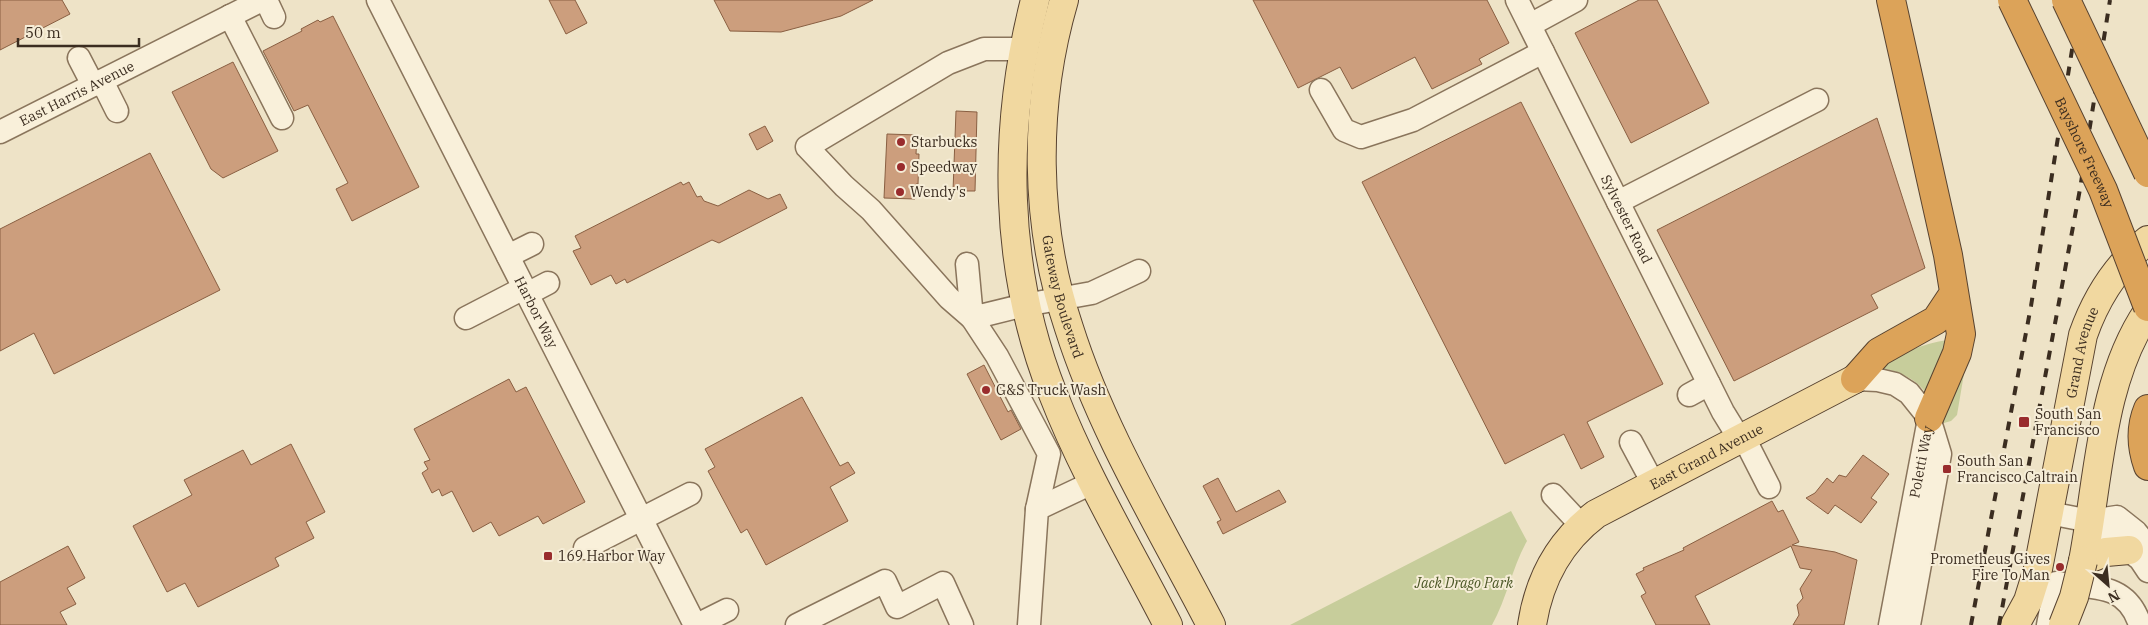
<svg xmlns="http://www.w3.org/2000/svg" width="2148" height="625" viewBox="0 0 2148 625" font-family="'IBM Plex Serif',serif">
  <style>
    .green { fill: #c7cd9b }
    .building { fill: #cc9e7d; stroke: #895f42 }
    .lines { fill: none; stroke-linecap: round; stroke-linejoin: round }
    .minor-casing { stroke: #8a755c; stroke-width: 25 }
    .major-casing { stroke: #584330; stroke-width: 30 }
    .highway-casing { stroke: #584330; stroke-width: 30 }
    .minor { stroke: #f9f0da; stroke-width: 22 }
    .major { stroke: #f1d8a0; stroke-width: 28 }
    .highway { stroke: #dca359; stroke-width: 28 }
    .rail { stroke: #3b2d20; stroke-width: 4; stroke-dasharray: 9 9; stroke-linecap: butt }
    .major-bridge-casing { stroke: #584330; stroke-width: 30; stroke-linecap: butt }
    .highway-bridge-casing { stroke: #584330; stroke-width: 30; stroke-linecap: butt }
    .major-bridge { stroke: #f1d8a0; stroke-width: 28 }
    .highway-bridge { stroke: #dca359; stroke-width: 28 }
    .poi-dot { fill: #992c2d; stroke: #f6edd7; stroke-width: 2 }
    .labels { text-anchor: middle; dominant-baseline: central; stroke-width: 4; stroke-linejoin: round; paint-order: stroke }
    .street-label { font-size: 14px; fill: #3b2d20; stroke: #f6edd7 }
    .poi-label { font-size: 14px; fill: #3b2d20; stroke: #f6edd7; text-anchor: start }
    .park-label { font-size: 14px; font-style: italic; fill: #4b5726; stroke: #f6edd7 }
  </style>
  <rect width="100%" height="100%" fill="#eee3c7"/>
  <!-- green -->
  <path class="green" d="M1948,340L1927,394C1915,378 1899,371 1880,368C1899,354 1923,343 1948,340Z
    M1968,350L1957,415L1951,421L1944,423L1937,419Z
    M1511,511L1527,541C1512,568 1507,598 1492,625H1290Z"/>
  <!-- building -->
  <path class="building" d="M0,0H62L70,14L0,50Z
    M549,0H575L587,23L566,34Z
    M714,0H873L841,16L781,32L730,31Z
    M1253,0H1487L1509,43L1479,59L1482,64L1432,89L1415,57L1352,89L1340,67L1298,88Z
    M1639,0H1657L1709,103L1631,143L1575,33Z
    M333,16L419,187L352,221L336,189L348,183L308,105L294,111L263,51L302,31L301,29L318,20L320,22Z
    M233,62L278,151L223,178L211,169L172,92Z
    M1521,102L1663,384L1587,422L1604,457L1581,469L1564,434L1505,464L1362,182Z
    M956,111L977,112L975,191H953Z
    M1877,118L1925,268L1871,295L1878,308L1734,381L1657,230Z
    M765,126L773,141L757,150L749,134Z
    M887,134L917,135L916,154H919L918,184H916L915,199L884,198Z
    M150,153L220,290L54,374L34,333L0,351V229Z
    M681,182L683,185L689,182L697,197L701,196L704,201L718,206L749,190L768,199L780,194L787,208L719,243L712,240L627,283L625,279L616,284L611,275L591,285L573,251L581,248L575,236Z
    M984,365L1008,412L1011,410L1021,429L1001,440L967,374Z
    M509,379L516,392L526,387L585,502L543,524L538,516L499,536L491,522L473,532L452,491L442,496L439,489L432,493L422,473L428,469L424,462L430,460L414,429Z
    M802,397L840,466L848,462L855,473L830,487L848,521L766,565L747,529L741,533L708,471L715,467L705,449Z
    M291,444L325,512L306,522L314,538L275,558L279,566L198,607L185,583L167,592L133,526L192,495L184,480L243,450L251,465Z
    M1863,455L1889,474L1871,498L1877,502L1861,523L1835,505L1828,514L1806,498L1815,493L1827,478L1833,483L1839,475L1846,477Z
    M1218,478L1236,512L1279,490L1286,502L1223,534L1217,522L1221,520L1203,486Z
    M1772,501L1778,512L1783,510L1799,542L1792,545L1835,552L1857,560L1844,625H1793L1799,615L1797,605L1803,598L1800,589L1812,570L1800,568L1791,546L1695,596L1710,625H1656L1641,596L1646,593L1636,574L1644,570L1643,568L1684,550L1683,548Z
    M68,546L85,578L67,588L76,604L60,612L67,625H0V582Z"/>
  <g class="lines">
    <!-- minor casing -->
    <g class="minor-casing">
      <g id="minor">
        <path d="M266,0L274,17"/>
        <path id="s1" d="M378,0L695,625"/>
        <path id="s2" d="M1517,0L1723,412L1739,438"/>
        <path d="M230,16L282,118"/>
        <path d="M1530,25L1576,0"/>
        <path d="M1024,49H984L948,63L807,147L844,186L871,210L949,298L972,318L997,356L1049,454L1037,509"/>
        <path d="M79,58L93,85"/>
        <path d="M102,81L117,111"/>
        <path d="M1321,90L1344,130L1361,137L1413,120L1543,52"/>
        <path id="s3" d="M0,132L262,0"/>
        <path d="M1618,202L1817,100"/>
        <path d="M508,256L532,244"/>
        <path d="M967,264L972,318L1025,305L1092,293L1139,271"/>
        <path d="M527,294L548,283"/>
        <path d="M466,318L524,288"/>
        <path d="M1855,379L1878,380L1895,384L1909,393L1929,418L1940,454L1909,625"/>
        <path d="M1689,395L1709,384"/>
        <path d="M1743,436L1769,487"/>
        <path d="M1631,442L1653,483"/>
        <path d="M1553,495L1581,525"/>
        <path d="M2049,513L2090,521L2117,517L2136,532L2148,547"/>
        <path d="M2090,521L2140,559L2148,571"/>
        <path d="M585,548L690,494"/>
        <path d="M697,625L727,610"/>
        <path d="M797,625L885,581L897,607L943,583L962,625"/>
        <path d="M1029,625L1037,509L1094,482"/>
        <path id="s4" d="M1890,625L1929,419"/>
        <path d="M2048,625L2056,583C2092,588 2127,582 2140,625"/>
      </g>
    </g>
    <!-- major casing -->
    <g class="major-casing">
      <g id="major">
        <path d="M1035,0C1002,130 1003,268 1053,394C1084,474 1129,549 1168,625"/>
        <path id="s5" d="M1064,0C1033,106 1034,224 1069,328C1102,432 1161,528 1211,625"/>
        <path d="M2083,561C2099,479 2100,381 2148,311"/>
        <path d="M2083,561L2106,552L2129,550"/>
        <path id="s6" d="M1532,625C1539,579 1559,542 1596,514L1855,379"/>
        <path id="s7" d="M2015,625L2028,601L2038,569L2083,335C2096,298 2117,265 2148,240"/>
      </g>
    </g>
    <!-- highway casing -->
    <g class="highway-casing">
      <path id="highway" d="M1891,0L1948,255L1961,334L1957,353L1929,418
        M1855,379L1879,352L1936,320L1954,293
        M2148,409C2140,428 2141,446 2148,466"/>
    </g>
    <!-- minor -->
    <use href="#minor" class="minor"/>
    <!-- major -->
    <use href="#major" class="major"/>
    <!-- highway -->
    <use href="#highway" class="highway"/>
    <!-- rail -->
    <path class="rail" d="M1971,625L2031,306L2080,0
      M1999,625L2080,189L2110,0"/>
    <!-- major-bridge casing -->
    <g class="major-bridge-casing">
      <path id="major-bridge" d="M2063,625L2074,597L2083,561"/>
    </g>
    <!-- highway-bridge casing -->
    <g class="highway-bridge-casing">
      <g id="highway-bridge">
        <path id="s8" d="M2012,0L2103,190L2148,307"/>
        <path d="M2066,0L2148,173"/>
      </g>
    </g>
    <!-- major-bridge -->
    <use href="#major-bridge" class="major-bridge"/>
    <!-- highway-bridge -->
    <use href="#highway-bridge" class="highway-bridge"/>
  </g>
  <!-- markers -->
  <g class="poi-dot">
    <circle cx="901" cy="142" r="5"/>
    <circle cx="901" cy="167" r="5"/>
    <circle cx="900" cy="192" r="5"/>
    <circle cx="986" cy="390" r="5"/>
    <rect x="2018" y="416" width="12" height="12" rx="2.5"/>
    <rect x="1942" y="464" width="10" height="10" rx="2.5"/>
    <rect x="543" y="551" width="10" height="10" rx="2.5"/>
    <circle cx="2060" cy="567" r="5"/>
  </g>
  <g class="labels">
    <!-- street labels -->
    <g class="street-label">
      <text stroke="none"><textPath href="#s3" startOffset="86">East Harris Avenue</textPath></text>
      <text stroke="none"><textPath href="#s8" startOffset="169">Bayshore Freeway</textPath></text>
      <text stroke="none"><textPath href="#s2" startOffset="245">Sylvester Road</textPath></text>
      <text stroke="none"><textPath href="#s5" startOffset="301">Gateway Boulevard</textPath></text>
      <text stroke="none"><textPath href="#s1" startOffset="350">Harbor Way</textPath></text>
      <text stroke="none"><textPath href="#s7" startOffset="282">Grand Avenue</textPath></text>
      <text stroke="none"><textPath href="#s6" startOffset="256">East Grand Avenue</textPath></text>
      <text stroke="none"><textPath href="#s4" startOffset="166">Poletti Way</textPath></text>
    </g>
    <!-- poi labels -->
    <g class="poi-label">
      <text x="911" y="142">Starbucks</text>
      <text x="911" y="167">Speedway</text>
      <text x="910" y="192">Wendy's</text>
      <text x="996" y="390">G&amp;S Truck Wash</text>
      <text x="2035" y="414">South San<tspan x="2035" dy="16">Francisco</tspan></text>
      <text x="1957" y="461">South San<tspan x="1957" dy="16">Francisco Caltrain</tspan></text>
      <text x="558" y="556">169 Harbor Way</text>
      <text x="2050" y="559" text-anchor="end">Prometheus Gives<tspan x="2050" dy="16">Fire To Man</tspan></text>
    </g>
    <!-- park labels -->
    <g class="park-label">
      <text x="1464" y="583">Jack Drago Park</text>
    </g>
  </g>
  <!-- north arrow -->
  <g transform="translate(2108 585) rotate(153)" stroke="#f6edd7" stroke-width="4" paint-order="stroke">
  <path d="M0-4L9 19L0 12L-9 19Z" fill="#3b2d20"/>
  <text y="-8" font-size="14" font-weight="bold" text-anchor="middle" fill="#3b2d20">N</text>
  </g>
  <!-- scale -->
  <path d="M18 38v8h121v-8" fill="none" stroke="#3b2d20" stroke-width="2.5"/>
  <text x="25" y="38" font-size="15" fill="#3b2d20" stroke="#f6edd7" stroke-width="4" paint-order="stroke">50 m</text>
</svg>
